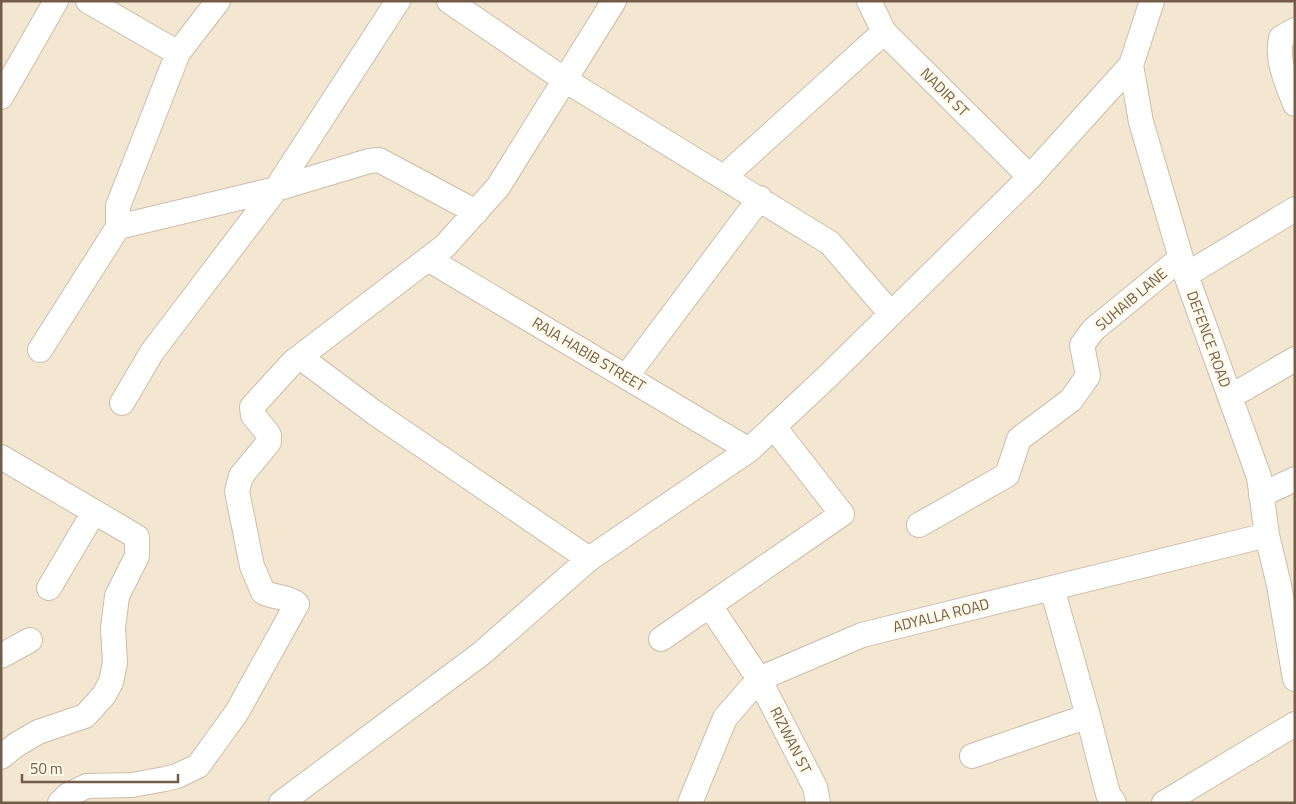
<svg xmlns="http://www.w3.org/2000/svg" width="1296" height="804" viewBox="0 0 1296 804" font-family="'Titillium Web',sans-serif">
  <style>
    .residential { fill: #f3e7d1 }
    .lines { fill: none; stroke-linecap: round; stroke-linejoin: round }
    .street-casing { stroke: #cdbda9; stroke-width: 26 }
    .street { stroke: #fff; stroke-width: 24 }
    .labels { text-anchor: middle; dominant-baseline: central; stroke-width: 4.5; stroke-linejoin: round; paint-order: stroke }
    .street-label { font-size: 15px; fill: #735d49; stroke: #fff9e8 }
  </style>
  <rect width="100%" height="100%" fill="#fcf5e2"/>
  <!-- residential -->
  <path class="residential" d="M1,1H1295V803H1Z"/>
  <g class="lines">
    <!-- street casing -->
    <g class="street-casing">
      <path id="street" d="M88,1L178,53
        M449,1L565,80L830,243L891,314
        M869,1L884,32L1030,177
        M1152,1L1131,65L1141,122L1186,275L1259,477L1267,535L1279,585L1295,679
        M1295,30L1281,38C1276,61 1287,83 1295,104
        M1,97L56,1
        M724,177L884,32
        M118,227V206L178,53L218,1
        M428,259L749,450
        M1186,275L1295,209
        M40,350L118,227L276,189L369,161L379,160L476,212
        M300,357L375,413L589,559
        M626,377L760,198
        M1230,397L1295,359
        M122,403L152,352L276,189L398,1
        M1,457L137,537V556L117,596L113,628L115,663L111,682L104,695L85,716L38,732L16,745L1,757
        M1261,495L1295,479
        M919,525L1007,475L1019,439L1071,400L1088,376L1082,345L1093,330L1181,258
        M49,588L94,512
        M710,606L759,679L815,787L818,803
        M661,639L842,514L774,427
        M1,656L30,640
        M1088,716L1108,794L1114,803
        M972,756L1088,716L1052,588
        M60,803L68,795L87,786L132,785L165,779L177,776L198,766L237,712L297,604C287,596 274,598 263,592L252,566L237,491L241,476L269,442V435L253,415L252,407L293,362L445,246L498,187L614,1
        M281,803L482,653L589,559L749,450L828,376L1030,177L1131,65
        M690,803L725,718L759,679L862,635L1267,535
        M1164,803L1295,724"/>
    </g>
    <!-- street -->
    <use href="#street" class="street"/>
  </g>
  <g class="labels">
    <!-- street labels -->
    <g class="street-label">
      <text transform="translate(945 92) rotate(45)">NADIR ST</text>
      <text transform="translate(1131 299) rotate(-40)">SUHAIB LANE</text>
      <text transform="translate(1209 339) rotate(70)">DEFENCE ROAD</text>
      <text transform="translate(589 354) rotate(31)">RAJA HABIB STREET</text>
      <text transform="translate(941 615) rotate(-14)">ADYALLA ROAD</text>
      <text transform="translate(791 740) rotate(63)">RIZWAN ST</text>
    </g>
  </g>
  <!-- border -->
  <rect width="1296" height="804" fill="none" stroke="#735d49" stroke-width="5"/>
  <!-- scale -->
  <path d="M22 774v8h156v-8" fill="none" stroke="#735d49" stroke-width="2.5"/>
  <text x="30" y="774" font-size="15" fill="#735d49" stroke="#fff9e8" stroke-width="4" paint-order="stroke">50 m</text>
</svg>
